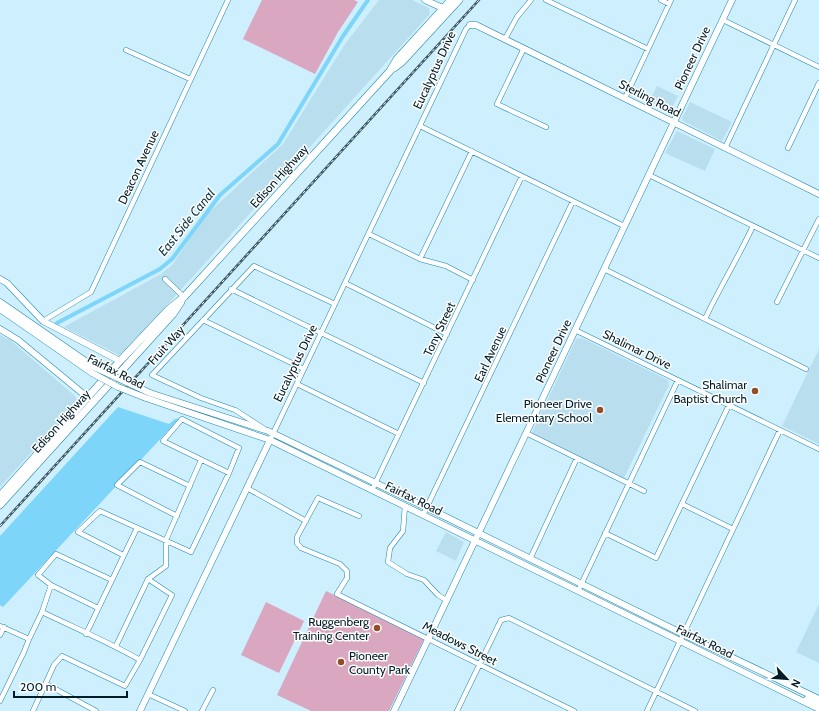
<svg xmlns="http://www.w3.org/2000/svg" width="819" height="711" viewBox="0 0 819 711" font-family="Cabin,sans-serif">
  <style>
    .built { fill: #b9dfef }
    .green { fill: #daa7c1 }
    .water { fill: #7dd5f9 }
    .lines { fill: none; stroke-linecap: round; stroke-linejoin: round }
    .canal { stroke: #7dd5f9; stroke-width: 4 }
    .street-casing { stroke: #2088ab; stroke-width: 5.5 }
    .secondary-casing { stroke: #2088ab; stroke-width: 7 }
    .primary-casing { stroke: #2088ab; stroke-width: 8 }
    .street { stroke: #fff; stroke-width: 4.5 }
    .secondary { stroke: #fff; stroke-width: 6 }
    .primary { stroke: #fff; stroke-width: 7 }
    .rail-casing { stroke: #3a5965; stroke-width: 2.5 }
    .rail { stroke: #fff; stroke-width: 1; stroke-dasharray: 3; stroke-linecap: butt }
    .secondary-bridge-casing { stroke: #2088ab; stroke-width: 7; stroke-linecap: butt }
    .secondary-bridge { stroke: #fff; stroke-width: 6 }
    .poi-dot { fill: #934c27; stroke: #fff; stroke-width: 1.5 }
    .labels { text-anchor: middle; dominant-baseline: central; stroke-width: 3; stroke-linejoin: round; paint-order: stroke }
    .street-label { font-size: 12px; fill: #001d28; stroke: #fff }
    .poi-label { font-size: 12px; fill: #001d28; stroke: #fff; text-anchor: end }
    .water-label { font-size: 13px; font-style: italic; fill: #143c4b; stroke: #fff }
  </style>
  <rect width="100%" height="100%" fill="#cdeffe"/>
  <!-- built -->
  <path class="built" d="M379,0H412L429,8L430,14L121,356L64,327L161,274L172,265L205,216L283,144L345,44Z
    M657,86L678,96L670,111L649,102Z
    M690,102L732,122L722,141L683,121L682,118Z
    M677,131L715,149L705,171L665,153Z
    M0,335L10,340L75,396L78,401L0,487Z
    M582,338L668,380L669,385L623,480L531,435L576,339Z
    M819,349V444L782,426Z
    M446,532L464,542L456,561L436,551Z
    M819,604V663L796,652Z"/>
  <!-- green -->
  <path class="green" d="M262,0H354L358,2L338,32L315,74L243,39Z
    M326,591L424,639L389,711H311L277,695Z
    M266,602L304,621L279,673L241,655Z"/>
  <!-- water -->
  <path class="water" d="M118,407L169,424L175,419L180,418L3,607L0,605V536Z"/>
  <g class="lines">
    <!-- canal -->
    <path class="canal" d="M57,323L160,269L172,259L220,195L278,144L343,36L368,0"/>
    <!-- street casing -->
    <g class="street-casing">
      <path id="street" d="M546,0L648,49
        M661,0L669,4
        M723,20L819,67
        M505,39L517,17L531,0
        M524,48L497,104L546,127
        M126,50L190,79
        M625,98L671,0
        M420,126L624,226
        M725,148L795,0
        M788,148L819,83
        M649,175L819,258
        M369,234L420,259L446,266L473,280
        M420,259L472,151
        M604,269L806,369
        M165,279L184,297
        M345,283L447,334
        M231,289L424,383
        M777,302L819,219
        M705,319C720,287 738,258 753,226
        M203,320L304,369
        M43,321L91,292L228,0
        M575,330L819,449
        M297,384L399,434
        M263,428L235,410L201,398L152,375L254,266L335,304
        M526,433L644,491
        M270,440L466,29L470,25
        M247,488L306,521
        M372,490L522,176
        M682,504L733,529
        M405,506L403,531L390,548L388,562L407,574L424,580L438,595L446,600
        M423,515L573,201
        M177,516L117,485L140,462L190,486
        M359,516L318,498L297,537V543L301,548L340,564L347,571V578L337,594L574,711
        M605,533L656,558L729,405
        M123,555L78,532L100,511L191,552L229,473L239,448L182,419L163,441L229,473
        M530,559L577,458
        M51,585L42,612C75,628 109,642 140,660
        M578,591L678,380
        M98,608L51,585L38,575L56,554L112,580
        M0,626L29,639L24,652L0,701
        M86,634L137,528
        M0,635L4,627
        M29,639L42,612
        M116,646L148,579L166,566V540L201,460
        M46,684L96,711
        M148,694L185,711
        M33,711L54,665L62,656L125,686L140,660L172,595L148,579
        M202,711L213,690
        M457,711L501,620L509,618L695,711
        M647,711L780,430"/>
    </g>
    <!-- secondary casing -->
    <g class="secondary-casing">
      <path id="secondary" d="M425,0L447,10
        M470,25H476L819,194
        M0,279L7,283L43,321L120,361
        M0,302L94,367
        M0,309L92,373
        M0,329L18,340L87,397
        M150,393L268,431L446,517L683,634L819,699
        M146,398L270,440L819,709
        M807,699L819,704
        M140,711L270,440
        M394,711L732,0"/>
    </g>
    <!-- primary casing -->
    <g class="primary-casing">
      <path id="primary" d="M394,68L402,62L459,0
        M0,496L120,361L169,309L184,297L390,71L397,59L451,0
        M0,505L173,314L181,302"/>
    </g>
    <!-- street -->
    <use href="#street" class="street"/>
    <!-- secondary -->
    <use href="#secondary" class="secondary"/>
    <!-- primary -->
    <use href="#primary" class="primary"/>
    <!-- rail casing -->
    <g class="rail-casing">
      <path id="rail" d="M0,526L479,0"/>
    </g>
    <!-- rail -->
    <use href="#rail" class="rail"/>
    <!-- secondary-bridge casing -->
    <g class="secondary-bridge-casing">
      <path id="secondary-bridge" d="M94,367L150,393
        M92,373L118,387L146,398"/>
    </g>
    <!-- secondary-bridge -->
    <use href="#secondary-bridge" class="secondary-bridge"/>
  </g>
  <!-- markers -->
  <g class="poi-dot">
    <circle cx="755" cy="391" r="4"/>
    <circle cx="600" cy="410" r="4"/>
    <circle cx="377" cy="628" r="4"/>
    <circle cx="341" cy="662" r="4"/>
  </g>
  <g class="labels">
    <!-- street labels -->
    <g class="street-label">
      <text transform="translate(692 58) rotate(-65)">Pioneer Drive</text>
      <text transform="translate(434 70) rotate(-65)">Eucalyptus Drive</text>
      <text transform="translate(650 98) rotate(27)">Sterling Road</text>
      <text transform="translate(138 167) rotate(-65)">Deacon Avenue</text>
      <text transform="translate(279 176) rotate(-48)">Edison Highway</text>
      <text transform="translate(439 329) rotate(-65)">Tony Street</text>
      <text transform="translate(166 345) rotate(-48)">Fruit Way</text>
      <text transform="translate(637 349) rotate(26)">Shalimar Drive</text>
      <text transform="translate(553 351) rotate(-65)">Pioneer Drive</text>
      <text transform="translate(490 354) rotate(-65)">Earl Avenue</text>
      <text transform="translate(295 363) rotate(-64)">Eucalyptus Drive</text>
      <text transform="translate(116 371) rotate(27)">Fairfax Road</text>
      <text transform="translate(61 421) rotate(-48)">Edison Highway</text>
      <text transform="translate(414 498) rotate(26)">Fairfax Road</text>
      <text transform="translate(705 641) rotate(26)">Fairfax Road</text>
      <text transform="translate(460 643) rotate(27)">Meadows Street</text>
    </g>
    <!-- poi labels -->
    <g class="poi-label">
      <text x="747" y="384">Shalimar<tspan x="747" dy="14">Baptist Church</tspan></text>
      <text x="592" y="403">Pioneer Drive<tspan x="592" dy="14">Elementary School</tspan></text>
      <text x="369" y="621">Ruggenberg<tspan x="369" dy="14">Training Center</tspan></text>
      <text x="349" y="655" text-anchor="start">Pioneer<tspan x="349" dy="14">County Park</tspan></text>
    </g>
    <!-- water labels -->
    <g class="water-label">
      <text transform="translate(186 222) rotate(-51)">East Side Canal</text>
    </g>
  </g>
  <!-- north arrow -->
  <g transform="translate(787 679) rotate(116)" stroke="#ffffff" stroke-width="3" paint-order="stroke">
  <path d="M0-3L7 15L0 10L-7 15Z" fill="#001d28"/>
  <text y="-6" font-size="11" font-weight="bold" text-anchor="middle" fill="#001d28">N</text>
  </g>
  <!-- scale -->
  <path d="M14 691v6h113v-6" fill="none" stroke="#001d28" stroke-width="2"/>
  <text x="20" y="691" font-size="12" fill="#001d28" stroke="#ffffff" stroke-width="3" paint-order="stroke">200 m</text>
</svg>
